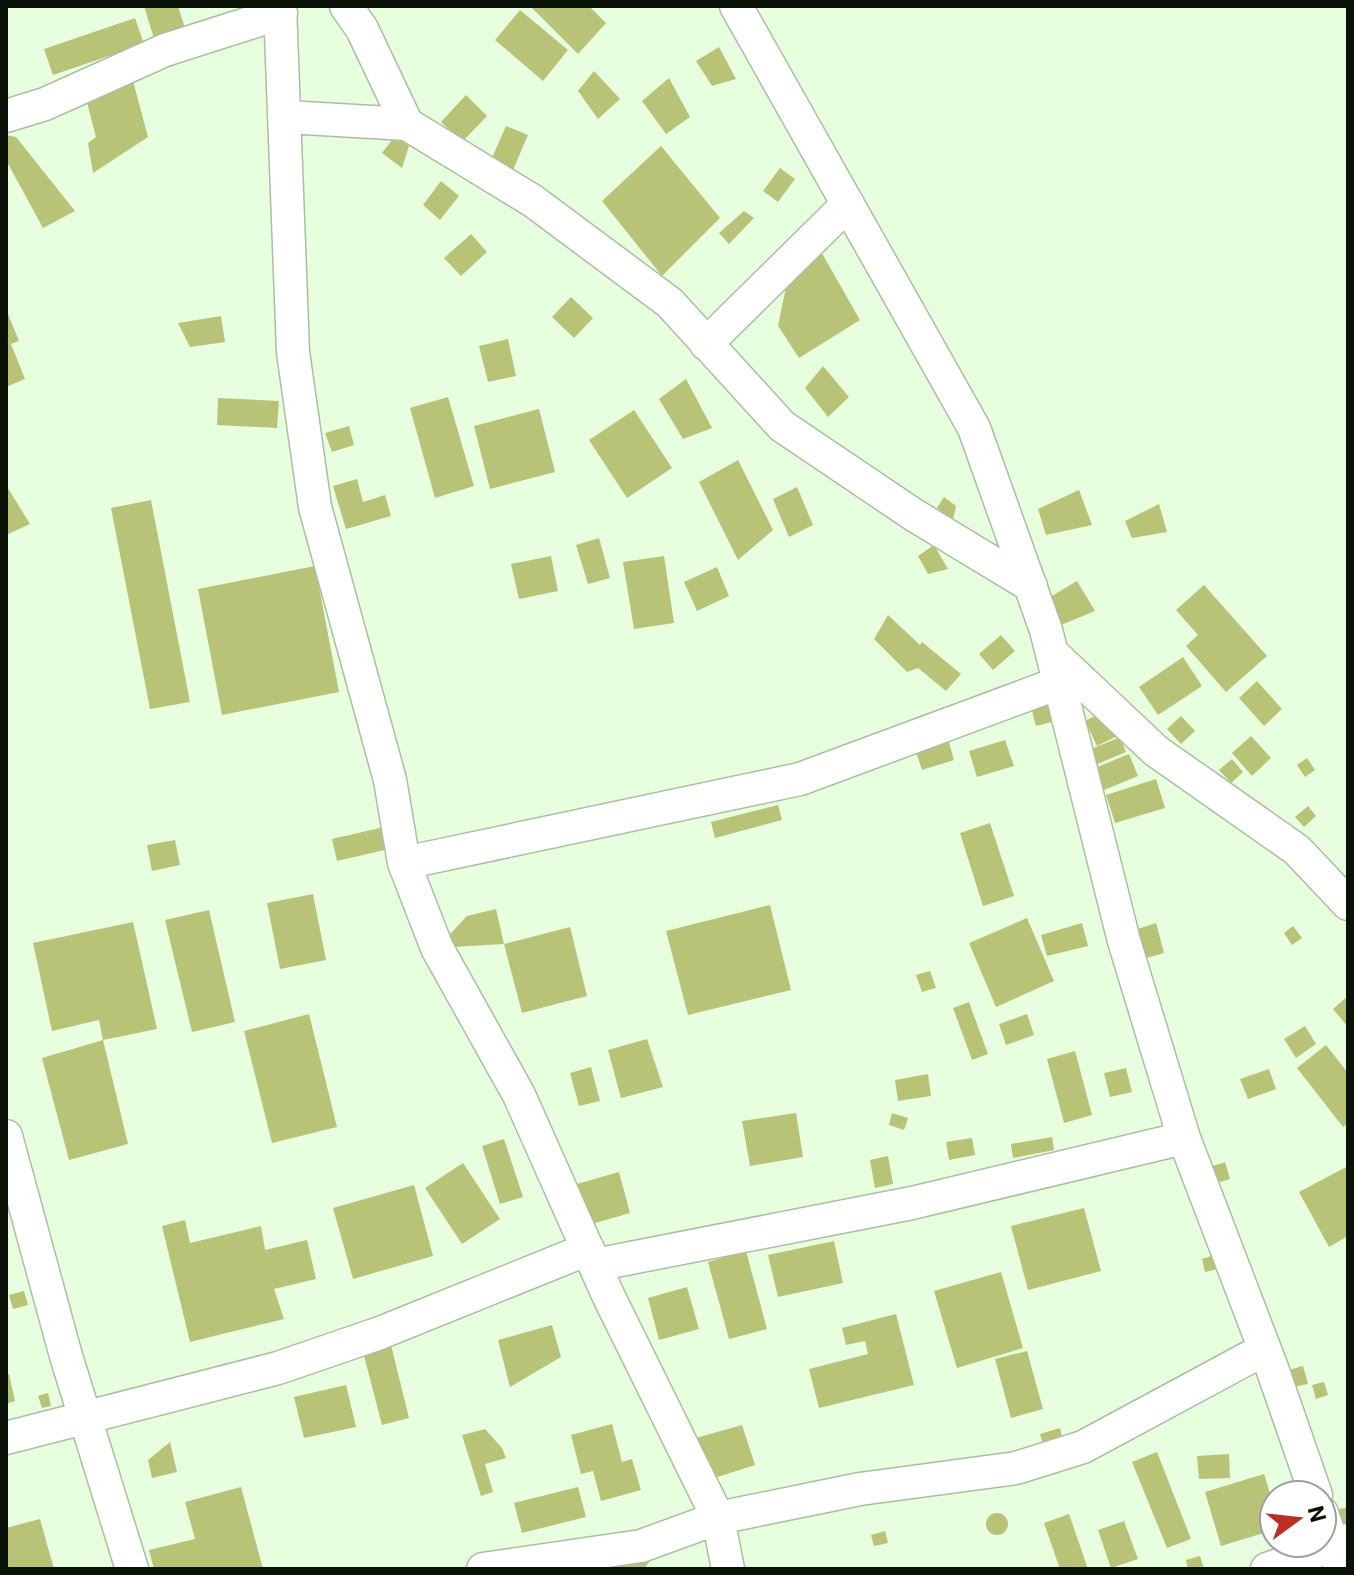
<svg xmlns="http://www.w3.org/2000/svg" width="1354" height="1575" viewBox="0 0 1354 1575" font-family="Roboto,sans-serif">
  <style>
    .building { fill: #b9c378 }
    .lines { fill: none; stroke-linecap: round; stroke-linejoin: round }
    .minor-casing { stroke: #aabfa2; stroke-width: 35 }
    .minor { stroke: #fff; stroke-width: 32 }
  </style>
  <rect width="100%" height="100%" fill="#e7fedf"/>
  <!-- building -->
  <path class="building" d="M144,6H178L187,35L156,45Z
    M530,6H589L606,23L578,54Z
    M520,10L568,50L543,81L495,40Z
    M135,18L144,44L53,75L44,49Z
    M719,47L736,79L712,86L696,61Z
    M129,66L148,137L93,173L88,143L96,137L81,79Z
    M594,71L620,99L598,119L578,91Z
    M669,78L690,117L666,134L642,101Z
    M466,95L487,116L462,142L441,122Z
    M506,126L528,135L513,170L491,160Z
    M6,135L16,137L75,211L43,228L6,160Z
    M395,136L409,146L402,168L382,153Z
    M661,146L720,218L662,276L602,201Z
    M780,168L795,179L778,202L763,191Z
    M441,181L459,196L440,220L423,205Z
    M744,211L754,218L729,244L719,233Z
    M471,234L487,252L461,276L444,258Z
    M819,248L860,320L799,358L778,326L787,282Z
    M571,297L593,318L574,338L552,317Z
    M6,309L19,341L11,344L25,379L6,387Z
    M221,316L225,342L190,347L178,323Z
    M508,339L516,376L488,382L479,346Z
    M823,366L849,397L828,417L805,388Z
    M686,379L712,428L683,439L659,399Z
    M448,397L474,486L435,498L410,408Z
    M218,398L279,401L277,428L217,425Z
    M539,409L555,472L490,489L474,426Z
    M634,410L672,468L627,498L589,440Z
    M349,426L354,445L332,452L325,433Z
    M738,460L773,530L738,560L699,482Z
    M357,479L363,502L385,495L391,516L346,529L333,486Z
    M6,485L30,524L6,535Z
    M797,487L813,525L789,537L773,499Z
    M1079,490L1092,525L1046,535L1038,509Z
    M944,497L956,506L953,520L937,508Z
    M151,500L190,702L150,709L111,508Z
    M1159,504L1167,532L1132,538L1125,521Z
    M599,538L610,578L588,584L576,545Z
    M934,545L948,569L928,574L918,556Z
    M551,556L558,591L519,599L511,564Z
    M664,556L674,623L634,629L623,562Z
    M315,566L339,692L222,715L198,589Z
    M717,567L729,596L697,611L684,582Z
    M1077,581L1095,611L1061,625L1050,597Z
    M1204,585L1267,656L1226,692L1186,646L1198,635L1176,610Z
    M888,615L920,645L922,642L961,674L946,691L918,668L907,672L874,639Z
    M1001,635L1015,651L993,670L979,654Z
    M1183,657L1202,686L1158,715L1139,687Z
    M1257,681L1282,709L1264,726L1239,698Z
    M1057,697L1063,719L1036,726L1030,704Z
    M1105,711L1117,736L1097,746L1085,721Z
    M1181,716L1195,731L1181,744L1167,729Z
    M1251,736L1271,758L1252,776L1232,753Z
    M1120,737L1126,752L1095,765L1089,750Z
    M948,739L954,760L922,770L915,749Z
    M1005,740L1014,766L977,777L969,751Z
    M1129,754L1138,776L1104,790L1095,768Z
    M1307,758L1315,770L1305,777L1297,765Z
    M1232,759L1243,772L1231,783L1219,770Z
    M1156,779L1165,808L1115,823L1106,795Z
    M778,805L782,820L715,838L711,822Z
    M1308,806L1316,816L1304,827L1295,817Z
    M990,823L1014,896L983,906L960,833Z
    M384,827L389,849L337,861L332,839Z
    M175,840L180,865L152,871L147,845Z
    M313,894L326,960L280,969L267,903Z
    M770,905L791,990L688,1015L666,931Z
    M496,909L504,944L437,948L467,916Z
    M209,910L235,1022L192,1032L165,920Z
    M1027,918L1054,981L996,1007L969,943Z
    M133,922L157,1029L103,1040L99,1020L52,1031L33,943Z
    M1082,923L1088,946L1047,956L1041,935Z
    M1156,923L1164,953L1143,959L1135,930Z
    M1293,926L1302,938L1292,945L1284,933Z
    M570,927L587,996L522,1013L504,944Z
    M930,971L936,988L922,992L916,975Z
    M1348,996V1027L1333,1009Z
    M969,1002L988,1054L972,1060L953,1008Z
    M309,1014L337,1127L272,1143L244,1031Z
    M1027,1014L1034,1035L1006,1045L999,1024Z
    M1305,1026L1316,1044L1296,1058L1284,1039Z
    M647,1039L663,1087L621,1098L608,1050Z
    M103,1040L128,1144L69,1160L42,1058Z
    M1326,1045L1348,1073V1124L1343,1127L1297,1068Z
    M1075,1051L1092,1115L1064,1123L1047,1059Z
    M591,1067L600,1101L579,1106L570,1073Z
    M1126,1068L1132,1092L1110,1097L1104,1073Z
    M1269,1069L1276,1089L1248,1099L1240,1079Z
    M928,1074L931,1096L898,1101L895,1080Z
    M796,1113L803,1157L750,1166L742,1121Z
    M892,1113L908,1118L904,1130L889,1125Z
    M1052,1137L1054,1150L1013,1158L1011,1144Z
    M972,1138L975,1155L949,1160L946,1142Z
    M504,1139L523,1197L500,1204L482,1146Z
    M888,1156L893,1184L875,1188L870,1160Z
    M1225,1162L1230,1179L1213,1184L1207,1168Z
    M463,1163L500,1219L462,1244L425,1188Z
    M1348,1166V1236L1329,1247L1299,1192Z
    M619,1172L630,1213L588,1225L577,1184Z
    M414,1185L433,1256L353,1279L333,1208Z
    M1084,1208L1101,1271L1028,1290L1011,1226Z
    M185,1220L190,1243L261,1226L265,1250L307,1240L316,1279L274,1289L284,1319L190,1342L162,1226Z
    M834,1241L843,1283L778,1297L768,1255Z
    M746,1251L767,1329L729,1339L708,1262Z
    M1214,1255L1218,1269L1205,1272L1202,1259Z
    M1001,1272L1023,1348L957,1368L934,1291Z
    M687,1287L699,1329L659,1340L648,1298Z
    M24,1291L28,1305L13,1309L9,1295Z
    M896,1314L914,1385L819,1408L809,1369L868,1354L865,1341L846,1345L842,1328Z
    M552,1325L561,1357L510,1387L498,1340Z
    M391,1345L409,1418L382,1425L363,1352Z
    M1027,1351L1043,1409L1011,1418L995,1359Z
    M1303,1366L1308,1384L1294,1387L1289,1370Z
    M9,1374L15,1401L6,1404V1375Z
    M1324,1382L1328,1395L1316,1399L1312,1385Z
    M346,1385L356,1427L304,1438L294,1397Z
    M48,1393L51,1406L42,1408L38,1396Z
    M612,1424L622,1462L632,1459L641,1490L601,1501L593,1471L581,1474L571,1435Z
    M742,1425L755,1465L708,1480L696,1438Z
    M1060,1428L1064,1446L1045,1451L1040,1434Z
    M485,1429L502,1448L506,1458L485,1464L493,1492L481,1496L462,1435Z
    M170,1442L177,1472L152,1478L148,1460Z
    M1157,1452L1191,1539L1167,1548L1132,1462Z
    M1229,1454L1230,1478L1199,1479L1197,1456Z
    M1264,1474L1274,1506V1530L1221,1546L1205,1492Z
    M241,1487L263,1569H154L149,1550L195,1539L185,1502Z
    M578,1487L586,1517L522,1533L514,1503Z
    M1348,1507V1526L1340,1528L1336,1510Z
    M986 1524a11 11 0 1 1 22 0a11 11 0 1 1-22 0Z
    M1069,1514L1088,1569H1060L1044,1523Z
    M40,1519L54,1569H6V1528Z
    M1124,1521L1138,1559L1111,1568L1098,1530Z
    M885,1531L888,1543L874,1546L871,1535Z
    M658,1550L644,1569H583Z
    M1200,1556L1204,1569H1188L1186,1560Z"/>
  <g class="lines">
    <!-- minor casing -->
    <g class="minor-casing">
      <path id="minor" d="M280,6L293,352L315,507L390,780L404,863L437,948L519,1095L608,1295L718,1518L728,1569
        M346,6L362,29L407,124
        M736,6L974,428L1046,630L1124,941L1184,1138L1272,1368L1316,1495
        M6,116L45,104L165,50L281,13
        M286,117L407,124L533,201L670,303L782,426L914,515L1031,586
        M706,344L848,204
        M1052,653L1156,751L1297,850L1348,904
        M404,863L800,779L1059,683
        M6,1136L66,1356L132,1569
        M595,1265L912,1203L1184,1138
        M6,1438L278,1368L380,1333L588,1249
        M1322,1513L1341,1569
        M483,1569L641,1546L718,1518L860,1489L1016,1468L1083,1447L1265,1349
        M1267,1569L1348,1540"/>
    </g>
    <!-- minor -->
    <use href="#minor" class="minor"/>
  </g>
  <!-- border -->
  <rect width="1354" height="1575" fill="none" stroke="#0a1107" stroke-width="16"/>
  <!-- north arrow -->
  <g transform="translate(1298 1519) rotate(75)"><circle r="38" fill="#ffffff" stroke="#9da09c" stroke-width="2"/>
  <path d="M0-6L14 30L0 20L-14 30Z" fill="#bc2e22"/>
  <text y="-12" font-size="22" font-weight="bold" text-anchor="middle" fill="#0a1107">N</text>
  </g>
</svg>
